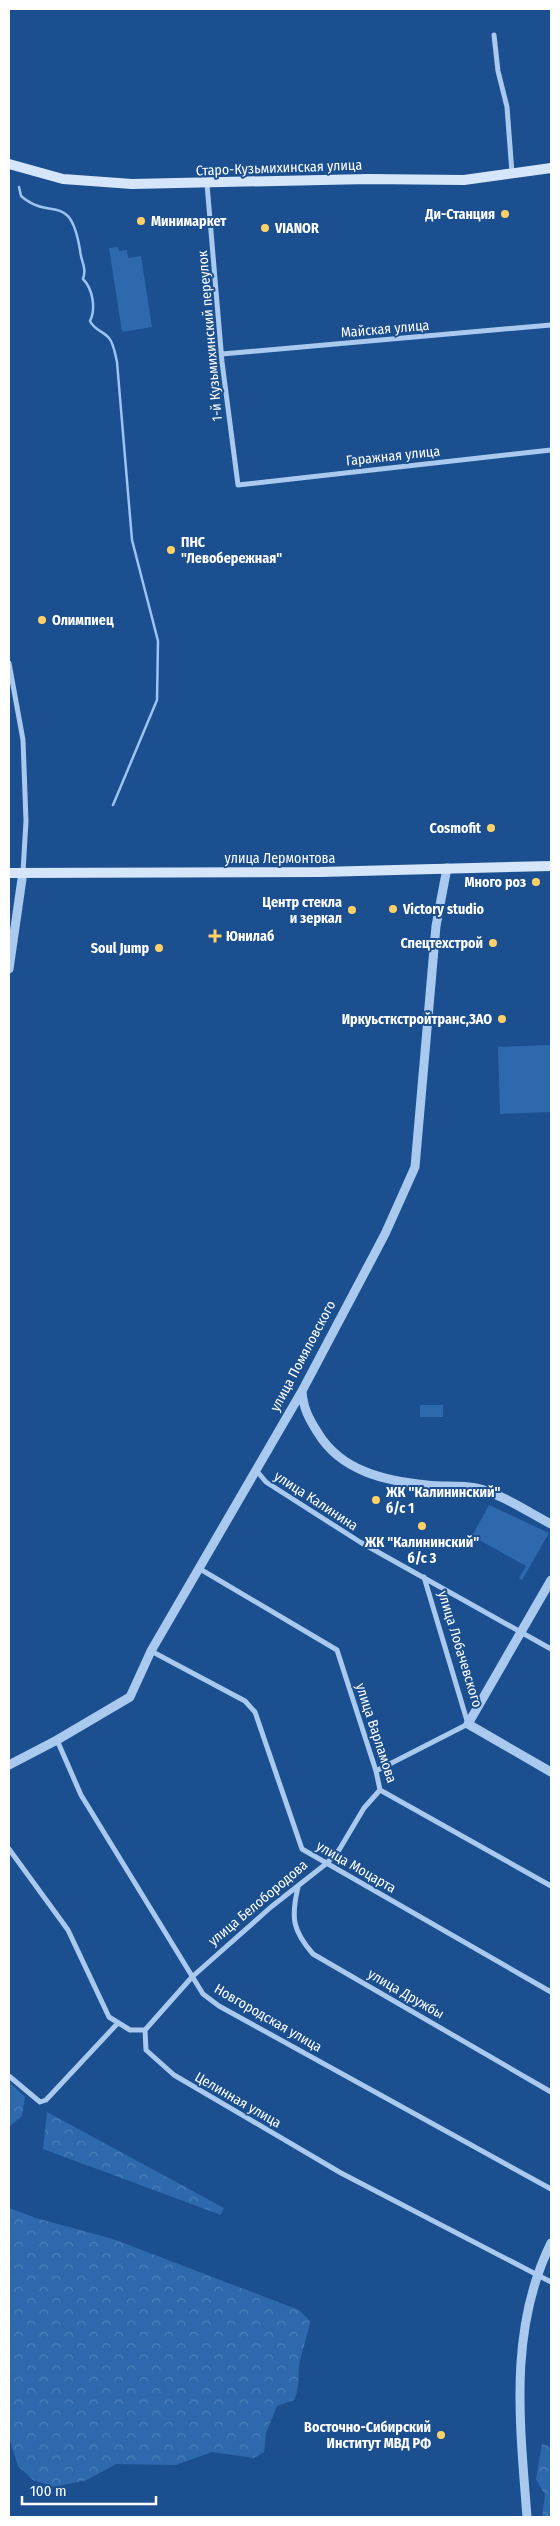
<svg xmlns="http://www.w3.org/2000/svg" width="560" height="2526" viewBox="0 0 560 2526" font-family="'Fira Sans Condensed',sans-serif">
  <style>
    .forest { fill: url(#forest-crowns) }
    .green { fill: #2e69ad }
    .lines { fill: none; stroke-linecap: round; stroke-linejoin: round }
    .stream { stroke: #9cc4f0; stroke-width: 2.5 }
    .minor { stroke: #a9c9ee; stroke-width: 5 }
    .tertiary { stroke: #a9c9ee; stroke-width: 9 }
    .secondary { stroke: #d6e6fa; stroke-width: 10 }
    .poi-dot { fill: #ffd166; stroke: #1b4f8f; stroke-width: 2 }
    .labels { text-anchor: middle; dominant-baseline: central; stroke-width: 4; stroke-linejoin: round; paint-order: stroke }
    .street-label { font-size: 14px; fill: #fff; stroke: #1b4f8f }
    .poi-label { font-size: 14px; font-weight: bold; fill: #fff; stroke: #1b4f8f; text-anchor: end }
  </style>
  <defs>
    <pattern id="forest-crowns" width="20" height="18" patternUnits="userSpaceOnUse" patternTransform="scale(1.25)"><rect width="20" height="18" fill="#2e69ad"/><path d="M2 6a3 3 0 1 1 6 0M12 15a3 3 0 1 1 6 0" fill="none" stroke="#4d80b9"/></pattern>
  </defs>
  <rect width="100%" height="100%" fill="#1b4f8f"/>
  <!-- forest -->
  <path class="forest" d="M9,2082L25,2097L22,2116L9,2127Z
    M47,2112L224,2208L221,2215L43,2149Z
    M9,2208L36,2218L113,2239L299,2310L310,2321C308,2335 303,2347 300,2361C297,2376 301,2385 294,2400L277,2406L266,2433L264,2452L254,2458L212,2452L176,2465L116,2464L87,2480L54,2487L33,2480L18,2466L9,2438Z
    M542,2444L551,2447V2517H542L545,2495L536,2479Z"/>
  <!-- green -->
  <path class="green" d="M118,247L119,251L127,250L128,258L141,256L152,327L122,332L109,248Z
    M551,1045V1112L500,1114L498,1047Z
    M420,1405H443V1417H420Z
    M489,1505L549,1533L522,1580L519,1578L526,1566L472,1536Z"/>
  <g class="lines">
    <!-- stream -->
    <path class="stream" d="M19,187L21,196C51,222 70,190 80,250C81,262 87,267 83,279C93,289 96,309 90,321C94,330 103,331 109,338C114,344 115,354 117,362L132,540L158,641L157,700L113,805"/>
    <!-- minor -->
    <path class="minor" d="M494,35L498,71L507,107L512,173
      M207,184L222,362L238,485L551,450
      M222,354L551,325
      M9,663L23,740L26,821L23,872
      M256,1470L266,1482L360,1542L551,1649
      M200,1569L337,1650L376,1771L380,1790L551,1886
      M151,1651L245,1701L255,1712L302,1849L551,1992
      M57,1740L81,1795L203,1994L219,2006L551,2189
      M376,1771L468,1724L424,1577
      M9,1849L68,1930L109,2017L130,2030H145
      M298,1887C291,1917 292,1930 313,1954L551,2092
      M145,2030L146,2050L174,2075L341,2173L551,2282
      M145,2030L192,1977L271,1907L327,1863L339,1850L364,1808L380,1790
      M9,2076L40,2102L46,2100L117,2024"/>
    <!-- tertiary -->
    <path class="tertiary" d="M9,969L23,872
      M302,1391C303,1408 309,1419 318,1433C341,1471 385,1481 427,1485C443,1487 460,1485 476,1488C502,1494 528,1512 551,1524
      M551,1580L468,1724L551,1772
      M9,1765L57,1740L130,1697L151,1651L302,1391L385,1234L415,1167L436,926L447,868
      M527,2517C520,2424 508,2330 551,2243"/>
    <!-- secondary -->
    <path class="secondary" d="M9,164L63,179L132,184L368,179L464,180L551,168
      M9,873L320,872L551,866"/>
  </g>
  <!-- markers -->
  <g class="poi-dot">
    <circle cx="505" cy="214" r="5"/>
    <circle cx="141" cy="221" r="5"/>
    <circle cx="265" cy="228" r="5"/>
    <circle cx="171" cy="550" r="5"/>
    <circle cx="42" cy="620" r="5"/>
    <circle cx="491" cy="828" r="5"/>
    <circle cx="536" cy="882" r="5"/>
    <circle cx="393" cy="909" r="5"/>
    <circle cx="352" cy="910" r="5"/>
    <path d="M212.5 928.5h5v5h5v5h-5v5h-5v-5h-5v-5h5z"/>
    <circle cx="493" cy="943" r="5"/>
    <circle cx="159" cy="948" r="5"/>
    <circle cx="502" cy="1019" r="5"/>
    <circle cx="376" cy="1500" r="5"/>
    <circle cx="422" cy="1526" r="5"/>
    <circle cx="441" cy="2435" r="5"/>
  </g>
  <g class="labels">
    <!-- street labels -->
    <g class="street-label">
      <text transform="translate(279 168) rotate(-2)">Старо-Кузьмихинская улица</text>
      <text transform="translate(385 329) rotate(-5)">Майская улица</text>
      <text transform="translate(210 336) rotate(-95)">1-й Кузьмихинский переулок</text>
      <text transform="translate(393 456) rotate(-6)">Гаражная улица</text>
      <text x="280" y="858">улица Лермонтова</text>
      <text transform="translate(303 1356) rotate(-62)">улица Помяловского</text>
      <text transform="translate(316 1501) rotate(33)">улица Калинина</text>
      <text transform="translate(460 1649) rotate(73)">улица Лобачевского</text>
      <text transform="translate(376 1733) rotate(72)">улица Варламова</text>
      <text transform="translate(356 1867) rotate(30)">улица Моцарта</text>
      <text transform="translate(258 1903) rotate(-40)">улица Белобородова</text>
      <text transform="translate(406 1994) rotate(30)">улица Дружбы</text>
      <text transform="translate(268 2018) rotate(30)">Новгородская улица</text>
      <text transform="translate(238 2100) rotate(30)">Целинная улица</text>
    </g>
    <!-- poi labels -->
    <g class="poi-label">
      <text x="495" y="214">Ди-Станция</text>
      <text x="151" y="221" text-anchor="start">Минимаркет</text>
      <text x="275" y="228" text-anchor="start">VIANOR</text>
      <text x="181" y="542" text-anchor="start">ПНС<tspan x="181" dy="16">"Левобережная"</tspan></text>
      <text x="52" y="620" text-anchor="start">Олимпиец</text>
      <text x="481" y="828">Cosmofit</text>
      <text x="526" y="882">Много роз</text>
      <text x="342" y="902">Центр стекла<tspan x="342" dy="16">и зеркал</tspan></text>
      <text x="403" y="909" text-anchor="start">Victory studio</text>
      <text x="226" y="936" text-anchor="start">Юнилаб</text>
      <text x="483" y="943">Спецтехстрой</text>
      <text x="149" y="948">Soul Jump</text>
      <text x="492" y="1019">Иркуьсткстройтранс,ЗАО</text>
      <text x="386" y="1492" text-anchor="start">ЖК "Калининский"<tspan x="386" dy="16">б/с 1</tspan></text>
      <text x="422" y="1542" text-anchor="middle">ЖК "Калининский"<tspan x="422" dy="16">б/с 3</tspan></text>
      <text x="431" y="2427">Восточно-Сибирский<tspan x="431" dy="16">Институт МВД РФ</tspan></text>
    </g>
  </g>
  <!-- border -->
  <rect width="560" height="2526" fill="none" stroke="#ffffff" stroke-width="20"/>
  <!-- scale -->
  <path d="M22 2496v8h134v-8" fill="none" stroke="#ffffff" stroke-width="2.5"/>
  <text x="30" y="2496" font-size="15" fill="#ffffff" stroke="#1b4f8f" stroke-width="4" paint-order="stroke">100 m</text>
</svg>
